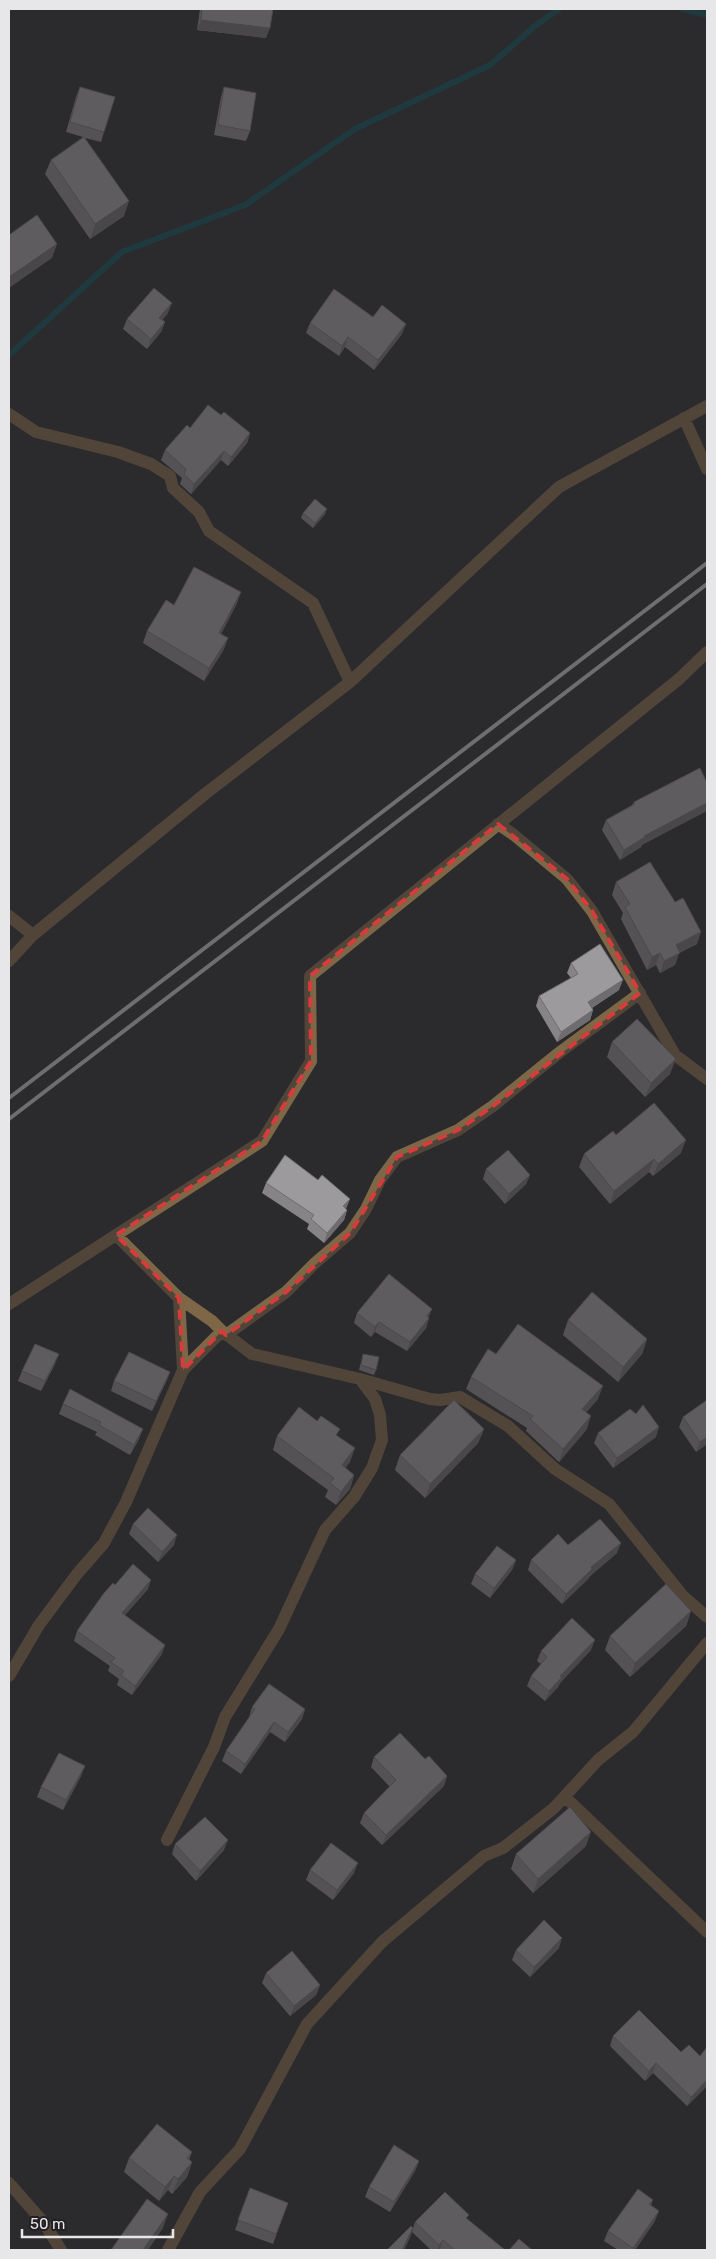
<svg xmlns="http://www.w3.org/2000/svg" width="716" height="2259" viewBox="0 0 716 2259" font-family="Rubik,sans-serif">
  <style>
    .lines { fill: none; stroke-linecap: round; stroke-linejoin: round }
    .stream { stroke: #0f4e56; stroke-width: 6 }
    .street { stroke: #7e6747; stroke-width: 12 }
    .rail { stroke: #bfbec0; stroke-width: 4 }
    .wall { fill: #878487 }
    .shaded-wall { fill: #6e6c6e }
    .building { fill: #9d9a9d; stroke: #6e6c6e }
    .marked { fill: none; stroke: #d83b3b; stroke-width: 4; stroke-dasharray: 10 6; stroke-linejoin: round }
  </style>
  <rect width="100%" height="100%" fill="#2b2a2d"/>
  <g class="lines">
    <!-- stream -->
    <path class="stream" d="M682,9L707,15
      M9,355L122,252L245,205L355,129L490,65L535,26L559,9"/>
    <!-- street -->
    <path class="street" d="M9,414L36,432L118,452L151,464L170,476L173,488L199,512L209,531L313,603L350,682
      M684,418L707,469
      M498,824L514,835L567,879L592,911L675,1055L707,1079
      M9,916L33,935
      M9,961L33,935L205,794L350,682L559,487L707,406
      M179,1298L183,1370
      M9,1304L262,1141L311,1061L310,976L679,679L707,652
      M222,1331L252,1354L360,1379L430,1399L440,1400L460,1397L508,1426L555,1469L609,1504L683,1596L707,1617
      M226,1335L286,1292L315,1263L350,1233L366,1209L380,1180L397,1157L458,1130L493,1106L560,1052L640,993
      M9,1676L39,1625L77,1574L104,1543L126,1502L183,1370L222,1331L212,1321L179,1298L116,1235
      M565,1797L707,1932
      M167,1840L214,1747L225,1717L279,1629L325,1530L354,1497L372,1468L382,1440L380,1415L375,1399L360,1379
      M9,2183L44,2223L61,2250
      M168,2250L200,2192L240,2149L307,2024L382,1942L484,1856L503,1848L554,1808L598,1760L633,1732L707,1643"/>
    <!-- rail -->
    <path class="rail" d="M9,1098L707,563
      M9,1119L707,584"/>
  </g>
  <!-- wall -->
  <path class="wall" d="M200,9H273L266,38L197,30Z
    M80,87L104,132L101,142L85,138L124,216L90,239L45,174L51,160L83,137L66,132L76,97Z
    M224,87L250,131L246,141L214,135L221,97Z
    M168,313L162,320L165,322L161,332L147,349L123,329L127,319Z
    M373,317L402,334L374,370L345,347L339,356L306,333L310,323Z
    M221,415L250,433L247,443L228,466L221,460L191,494L180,484L182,478L161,460L165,450L190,428Z
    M303,513L325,514L313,528L301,518Z
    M241,592L236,605L221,634L228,638L223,651L204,681L143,643L147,631L174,605Z
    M700,768L642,845L641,847L620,860L602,830L606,820L632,805L634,802Z
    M616,882L697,944L679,953L675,965L660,973L656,965L647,970L621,919L623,913L612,895Z
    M571,963L619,990L592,1008L593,1010L590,1020L557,1042L536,1006L539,996L571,978L567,973Z
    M612,1042L670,1074L645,1097L607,1057Z
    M616,1135L681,1153L653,1176L649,1172L610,1204L579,1167L584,1154Z
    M486,1169L530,1175L526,1184L505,1204L483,1179Z
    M266,1183L346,1209L347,1210L344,1220L324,1243L307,1229L309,1224L262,1193Z
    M357,1313L429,1318L426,1328L407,1351L375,1332L371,1337L354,1323Z
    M568,1320L647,1339L642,1354L618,1382L563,1335Z
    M363,1354L376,1370L374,1375L359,1370Z
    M496,1354L598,1399L586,1412L587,1429L559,1462L526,1431L527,1428L466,1389L471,1377Z
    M55,1364L41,1391L18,1381L22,1371Z
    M170,1372L166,1382L152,1411L111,1391L114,1381Z
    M707,1400V1444L696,1452L679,1427L683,1417Z
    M63,1404L139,1439L130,1455L95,1435L97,1432L59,1414Z
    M484,1429L478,1443L425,1498L395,1470L400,1455Z
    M598,1433L656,1437L613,1468L594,1443Z
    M277,1436H338L350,1462L345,1468L354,1475L350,1489L336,1505L325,1497L328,1490L273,1450Z
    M133,1524L174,1545L158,1562L129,1534Z
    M568,1545L617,1553L590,1576L588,1579L562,1604L528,1570L531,1560Z
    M516,1560L512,1570L490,1598L471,1584L475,1574Z
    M115,1585L148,1589L125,1615L162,1654L132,1695L117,1685L119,1679L108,1671L110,1666L74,1641L77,1631Z
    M691,1611L686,1626L630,1677L605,1650L610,1636Z
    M591,1650L560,1683L558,1687L545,1701L527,1686L531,1676L541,1664L537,1661L541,1651Z
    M252,1707L305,1709L302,1719L285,1742L270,1732L241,1774L222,1761L226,1751L249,1717Z
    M374,1757L425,1759L447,1776L444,1786L382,1845L360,1823L364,1813L390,1787L371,1767Z
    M81,1776L63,1810L37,1797L41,1787Z
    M175,1844L224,1850L196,1881L172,1854Z
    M586,1846L533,1893L511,1869L516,1854Z
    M310,1870L354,1873L333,1900L306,1880Z
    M559,1948L530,1977L512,1960L516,1950Z
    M266,1973L320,1985L316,1995L290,2016L262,1983Z
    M613,2036L707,2086L687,2106L653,2073L645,2081L610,2046Z
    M192,2152L189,2160L192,2162L187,2177L172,2194L168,2190L159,2201L124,2172L129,2158Z
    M419,2161L415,2171L390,2212L365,2197L369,2187Z
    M250,2188L288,2203L273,2244L235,2230Z
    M653,2200L651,2205L655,2221L635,2250H618L604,2241L608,2231Z
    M467,2219L505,2250H431L412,2232L410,2238L415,2222Z"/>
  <!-- shaded-wall -->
  <path class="shaded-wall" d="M201,20L270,28L266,38L197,30Z
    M129,201L124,216L90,239L95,224Z
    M57,244L52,258L9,288V277Z
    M172,303L168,313L156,328L159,318Z
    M165,322L161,332L147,349L151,339Z
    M406,324L402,334L374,370L378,360Z
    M348,337L345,347L339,356L342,346Z
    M250,433L247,443L228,466L231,457Z
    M224,451L221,460L191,494L194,484Z
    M327,509L325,514L313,528L315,523Z
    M241,592L236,605L215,646L219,633Z
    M228,638L223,651L204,681L209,668Z
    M707,803V811L642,845L641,847L620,860L624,850L644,836Z
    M701,932L697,944L679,953L675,965L660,973L664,961L676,945Z
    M660,953L656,965L647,970L652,957Z
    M623,980L619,990L585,1012L588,1002Z
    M593,1010L590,1020L557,1042L561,1032Z
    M676,1059L670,1074L645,1097L651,1083Z
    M686,1140L681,1153L653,1176L658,1164Z
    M654,1159L649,1172L610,1204L614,1191Z
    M530,1175L526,1184L505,1204L509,1194Z
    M350,1199L346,1209L343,1206Z
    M347,1210L344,1220L324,1243L327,1233Z
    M432,1309L428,1319L427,1316Z
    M429,1318L426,1328L407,1351L410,1342Z
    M379,1322L375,1332L371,1337L375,1327Z
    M647,1339L642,1354L618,1382L623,1367Z
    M59,1354L55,1364L41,1391L45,1381Z
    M170,1372L166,1382L152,1411L156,1401Z
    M603,1386L598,1399L578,1422L582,1409Z
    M591,1416L587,1429L559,1462L563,1449Z
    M659,1427L656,1437L613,1468L617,1458Z
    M143,1429L139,1439L130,1455L134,1445Z
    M484,1429L478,1443L425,1498L430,1484Z
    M707,1437V1444L696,1452L700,1442Z
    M355,1448L350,1462L337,1479L342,1465Z
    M354,1475L350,1489L336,1505L341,1492Z
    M177,1535L174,1545L158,1562L162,1552Z
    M621,1543L617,1553L590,1576L588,1579L562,1604L566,1594L591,1567Z
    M516,1560L512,1570L490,1598L494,1588Z
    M151,1580L148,1589L118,1623L122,1613Z
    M691,1611L686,1626L630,1677L635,1663Z
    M595,1640L591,1650L560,1683L558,1687L545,1701L549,1691L560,1676Z
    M165,1645L162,1654L132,1695L135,1686Z
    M305,1709L302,1719L285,1742L288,1732Z
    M274,1722L270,1732L241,1774L245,1764Z
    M85,1766L81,1776L63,1810L66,1800Z
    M447,1776L444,1786L382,1845L386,1835Z
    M591,1832L586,1846L533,1893L538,1879Z
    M228,1840L224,1850L196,1881L200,1871Z
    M358,1863L354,1873L333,1900L337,1890Z
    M562,1938L559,1948L530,1977L534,1967Z
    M320,1985L316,1995L290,2016L294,2006Z
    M656,2063L653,2073L645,2081L649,2071Z
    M707,2080V2086L687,2106L691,2097Z
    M419,2161L415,2171L390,2212L394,2202Z
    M192,2162L187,2177L172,2194L178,2179Z
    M174,2176L168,2190L159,2201L165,2187Z
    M659,2211L655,2221L635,2250H632Z
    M168,2214L163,2228L148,2250H143Z
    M413,2228L410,2238L404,2250H402Z
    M443,2240L440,2250H437L439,2245Z"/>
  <!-- building -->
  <path class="building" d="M202,9H273L270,28L201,20Z
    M80,87L115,97L104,132L70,122Z
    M224,87L256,93L250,131L218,125Z
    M84,137L129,201L95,224L51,160Z
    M37,215L57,244L9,277V235Z
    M154,288L172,303L159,318L165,322L151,339L127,319Z
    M334,289L373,317L382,305L406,324L378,360L348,337L342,346L310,323Z
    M208,405L221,415L224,412L250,433L231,457L224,451L194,484L184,474L186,469L165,450L187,425L190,428Z
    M315,499L327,509L315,523L303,513Z
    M194,567L241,592L219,633L228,638L209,668L147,631L166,600L174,605Z
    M700,768L707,783V803L644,836L645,837L624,850L606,820L635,804L634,802Z
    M650,862L675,902L683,898L701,932L676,945L680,953L664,961L660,953L652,957L625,907L630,904L616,882Z
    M600,944L623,980L588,1002L593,1010L561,1032L539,996L578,974L571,963Z
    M637,1019L676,1059L651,1083L612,1042Z
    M654,1103L686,1140L658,1164L654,1159L614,1191L584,1154L613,1131L616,1135Z
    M508,1150L530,1175L509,1194L486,1169Z
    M285,1155L318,1180L322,1175L350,1199L343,1206L347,1210L327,1233L311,1219L314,1215L266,1183Z
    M389,1274L432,1309L427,1316L429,1318L410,1342L379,1322L375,1327L357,1313Z
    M592,1292L647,1339L623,1367L568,1320Z
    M518,1324L603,1386L582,1409L591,1416L563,1449L530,1419L533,1416L471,1377L488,1349L496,1354Z
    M35,1344L59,1354L45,1381L22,1371Z
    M129,1352L170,1372L156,1401L114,1381Z
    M363,1354L379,1357L376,1370L361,1365Z
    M70,1389L143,1429L134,1445L99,1425L101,1422L63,1404Z
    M454,1400L484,1429L430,1484L400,1455Z
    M707,1400V1437L700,1442L683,1417Z
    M643,1405L659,1427L617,1458L598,1433L630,1409L636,1414Z
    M299,1407L317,1421L321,1416L340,1429L336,1435L355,1448L342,1465L354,1475L341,1492L330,1483L334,1478L277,1436Z
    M148,1508L177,1535L162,1552L133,1524Z
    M600,1519L621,1543L591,1567L592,1569L566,1594L531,1560L558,1534L568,1545Z
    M497,1546L516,1560L494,1588L475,1574Z
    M133,1564L151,1580L122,1613L165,1645L135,1686L121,1675L124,1671L111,1662L115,1658L77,1631L104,1593L113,1583L115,1585Z
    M666,1584L691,1611L635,1663L610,1636Z
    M572,1618L595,1640L560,1676L562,1677L549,1691L531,1676L547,1657L541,1651Z
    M269,1684L305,1709L288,1732L274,1722L245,1764L226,1751L255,1709L252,1707Z
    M400,1733L425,1759L429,1756L447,1776L386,1835L364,1813L396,1780L374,1757Z
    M59,1753L85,1766L66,1800L41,1787Z
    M570,1807L591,1832L538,1879L516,1854Z
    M205,1817L228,1840L200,1871L175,1844Z
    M331,1843L358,1863L337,1890L310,1870Z
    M544,1920L562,1938L534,1967L516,1950Z
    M292,1951L320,1985L294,2006L266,1973Z
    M639,2010L681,2052L689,2045L700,2056L707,2047V2080L691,2097L656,2063L649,2071L613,2036Z
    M157,2124L192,2152L187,2158L192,2162L178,2179L174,2176L165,2187L129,2158Z
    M394,2145L419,2161L394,2202L369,2187Z
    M250,2188L288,2203L276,2234L238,2220Z
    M638,2189L653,2200L649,2204L659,2211L633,2248L608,2231Z
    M445,2192L469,2215L466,2218L505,2250H455L443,2240L439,2245L415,2222Z
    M147,2199L168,2214L143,2250H111Z
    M411,2226L413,2228L402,2250H387Z
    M519,2239L532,2250H509Z"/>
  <!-- marked area -->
  <path d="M0 0H716V2259H0ZM498,824L567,879L592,911L640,993L493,1106L458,1130L397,1157L350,1233L286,1292L226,1335L222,1331L183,1370L179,1298L116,1235L262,1141L311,1061L310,976Z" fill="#2b2a2d" fill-opacity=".55" fill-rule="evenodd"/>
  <path class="marked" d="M498,824L567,879L592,911L640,993L493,1106L458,1130L397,1157L350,1233L286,1292L226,1335L222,1331L183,1370L179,1298L116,1235L262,1141L311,1061L310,976Z"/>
  <!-- border -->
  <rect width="716" height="2259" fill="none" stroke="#e7e6e8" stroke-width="20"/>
  <!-- scale -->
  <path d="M22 2229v8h151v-8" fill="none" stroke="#e7e6e8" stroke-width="2.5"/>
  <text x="30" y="2229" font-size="15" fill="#e7e6e8" stroke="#222023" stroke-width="4" paint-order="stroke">50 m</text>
</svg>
